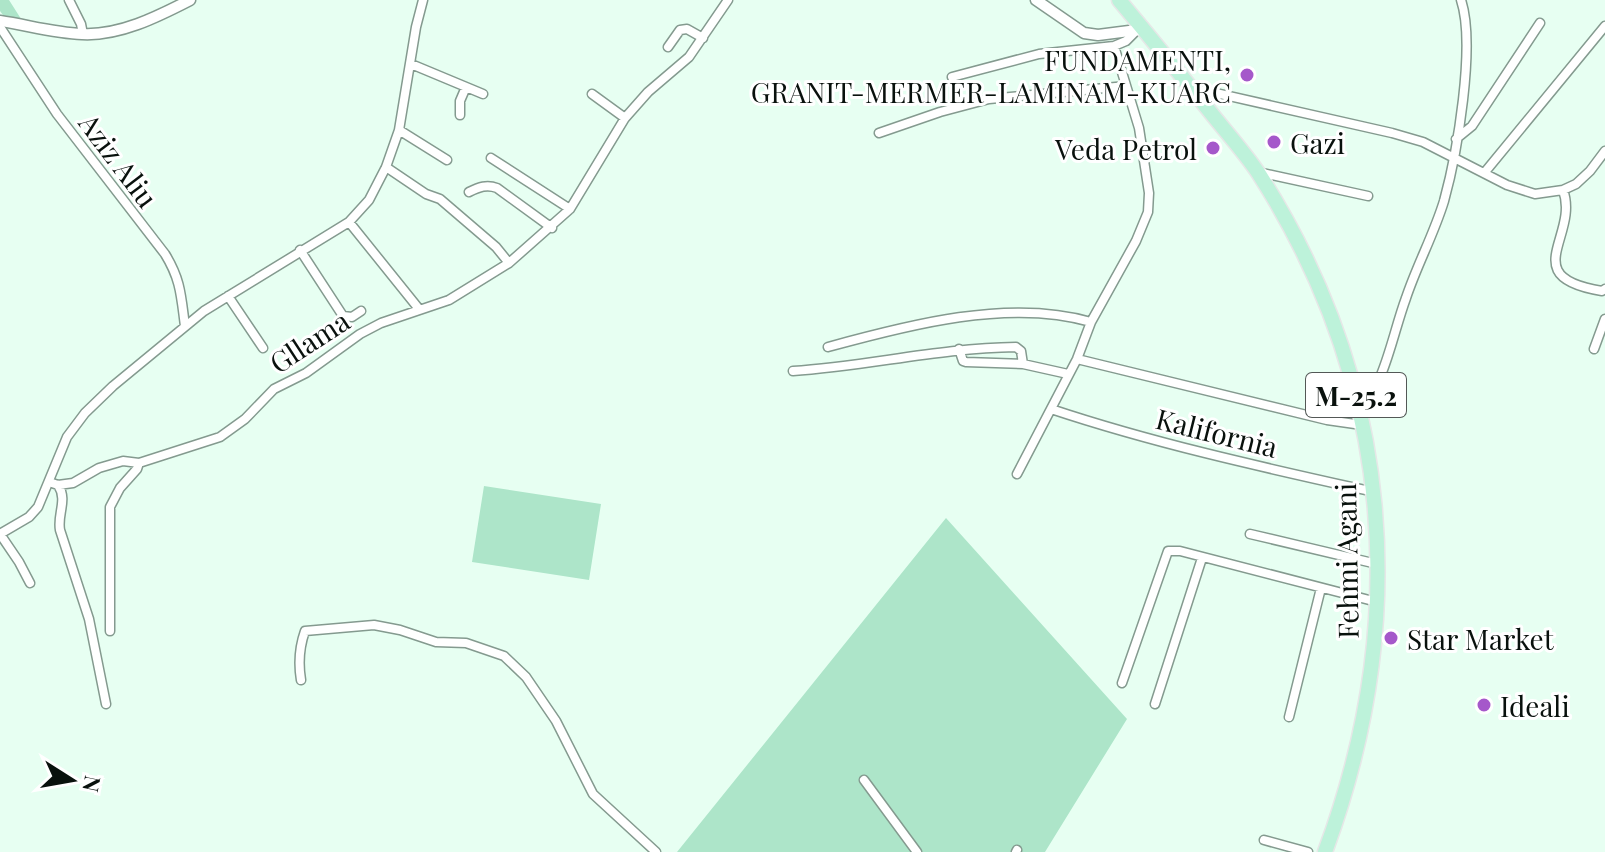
<svg xmlns="http://www.w3.org/2000/svg" width="1605" height="852" viewBox="0 0 1605 852" font-family="'Playfair Display',serif">
  <style>
    .green { fill: #ade5c9 }
    .lines { fill: none; stroke-linecap: round; stroke-linejoin: round }
    .minor-casing { stroke: #849a8f; stroke-width: 11 }
    .tertiary-casing { stroke: #849a8f; stroke-width: 13 }
    .primary-casing { stroke: #e6e7e7; stroke-width: 17 }
    .minor { stroke: #fff; stroke-width: 8 }
    .tertiary { stroke: #fff; stroke-width: 10 }
    .primary { stroke: #bdf2da; stroke-width: 14 }
    .poi-dot { fill: #a558ca; stroke: #fff; stroke-width: 3 }
    .labels { text-anchor: middle; dominant-baseline: central; stroke-width: 6; stroke-linejoin: round; paint-order: stroke }
    .shield { fill: #fff; stroke: #535856; stroke-width: 2 }
    .shield-label { font-size: 26px; font-weight: bold; fill: #09110d }
    .poi-label { font-size: 28px; fill: #09110d; stroke: #fff; text-anchor: start }
    .street-label { font-size: 28px; fill: #09110d; stroke: #fff }
  </style>
  <rect width="100%" height="100%" fill="#e7fff2"/>
  <!-- green -->
  <path class="green" d="M0,0H9L23,22L6,19L0,11Z
    M484,486L601,504L589,580L472,562Z
    M946,518L1127,719L1045,852H677Z"/>
  <g class="lines">
    <!-- minor casing -->
    <g class="minor-casing">
      <path id="minor" d="M69,0L81,24L83,34
        M0,27L57,114L165,254C181,280 181,296 185,326
        M668,47L680,30L687,29L703,38
        M411,64L483,94
        M952,77L1039,54L1114,46L1126,41L1137,30
        M1194,91H1207L1392,133L1423,142L1507,185L1535,194L1563,190L1576,184L1590,171L1605,151
        M592,94L625,118
        M460,115V101L466,87
        M399,130L447,160
        M879,133L940,112L989,99L1126,86
        M1456,139L1472,126L1540,23
        M491,158L570,209
        M386,167L426,194L440,199L496,247L509,263
        M1258,172L1368,196
        M1485,172L1605,26
        M1563,190C1580,236 1515,277 1602,291L1605,289
        M469,192C479,187 487,184 497,188L552,228
        M349,222L419,309
        M300,250L343,316L352,317L361,311
        M228,296L263,348
        M828,347C908,325 1010,298 1091,322
        M959,349L963,361L966,362L1023,364
        M1594,349L1605,319
        M1077,359L1327,420L1362,425
        M793,371C868,366 940,348 1016,347L1021,351L1023,364L1068,374
        M1051,409C1156,444 1266,468 1374,492
        M1360,411C1386,380 1392,336 1406,298C1417,265 1434,234 1444,201C1457,154 1476,45 1461,0
        M1017,474L1077,359L1091,322L1136,241L1148,212L1149,193L1139,128L1114,46
        M49,482L58,485L73,483L99,468L123,461L139,463L220,437L245,419L274,389L306,373L360,334L381,323L449,300L509,263L570,209L625,118L648,92L689,57L728,0
        M58,485C68,500 57,514 60,530L89,619L106,704
        M0,534L29,517L38,507L67,437L85,413L113,386L204,311L349,222L369,200L386,167L399,130L416,27L423,0
        M0,534L19,562L30,583
        M1250,534L1377,564
        M110,631V507L120,488L137,469L139,463
        M301,680C298,662 299,648 305,631L374,625L400,630L436,642L466,643L504,656L526,677L556,721L593,794L656,852
        M1122,683L1168,551H1180L1377,602
        M1155,704L1202,558
        M1289,717L1321,588
        M864,780L917,852
        M1264,840L1308,852
        M1016,852L1017,850"/>
    </g>
    <!-- tertiary casing -->
    <g class="tertiary-casing">
      <path id="tertiary" d="M1036,0L1084,33L1098,35L1137,30L1142,27
        M0,21C27,25 55,33 82,34C119,36 157,17 190,0"/>
    </g>
    <!-- primary casing -->
    <g class="primary-casing">
      <path id="primary" d="M1119,0C1150,37 1181,75 1211,113C1227,133 1245,153 1259,174C1393,384 1411,620 1325,852"/>
    </g>
    <!-- minor -->
    <use href="#minor" class="minor"/>
    <!-- tertiary -->
    <use href="#tertiary" class="tertiary"/>
    <!-- primary -->
    <use href="#primary" class="primary"/>
  </g>
  <!-- markers -->
  <g class="poi-dot">
    <circle cx="1247" cy="75" r="8"/>
    <circle cx="1274" cy="142" r="8"/>
    <circle cx="1213" cy="148" r="8"/>
    <circle cx="1391" cy="638" r="8"/>
    <circle cx="1484" cy="705" r="8"/>
  </g>
  <g class="labels">
    <!-- shield labels -->
    <rect class="shield" x="1306" y="373" width="100" height="44" rx="6"/>
    <g class="shield-label">
      <text x="1356" y="395">M-25.2</text>
    </g>
    <!-- poi labels -->
    <g class="poi-label">
      <text x="1231" y="59" text-anchor="end">FUNDAMENTI,<tspan x="1231" dy="32">GRANIT-MERMER-LAMINAM-KUARC</tspan></text>
      <text x="1290" y="142">Gazi</text>
      <text x="1197" y="148" text-anchor="end">Veda Petrol</text>
      <text x="1407" y="638">Star Market</text>
      <text x="1500" y="705">Ideali</text>
    </g>
    <!-- street labels -->
    <g class="street-label">
      <text transform="translate(119 160) rotate(53)">Aziz Aliu</text>
      <text transform="translate(309 341) rotate(-33)">Gllama</text>
      <text transform="translate(1217 432) rotate(14)">Kalifornia</text>
      <text transform="translate(1346 561) rotate(-91)">Fehmi Agani</text>
    </g>
  </g>
  <!-- north arrow -->
  <g transform="translate(72 780) rotate(101)" stroke="#ffffff" stroke-width="6" paint-order="stroke">
  <path d="M0-6L14 30L0 20L-14 30Z" fill="#09110d"/>
  <text y="-12" font-size="22" font-weight="bold" text-anchor="middle" fill="#09110d">N</text>
  </g>
</svg>
